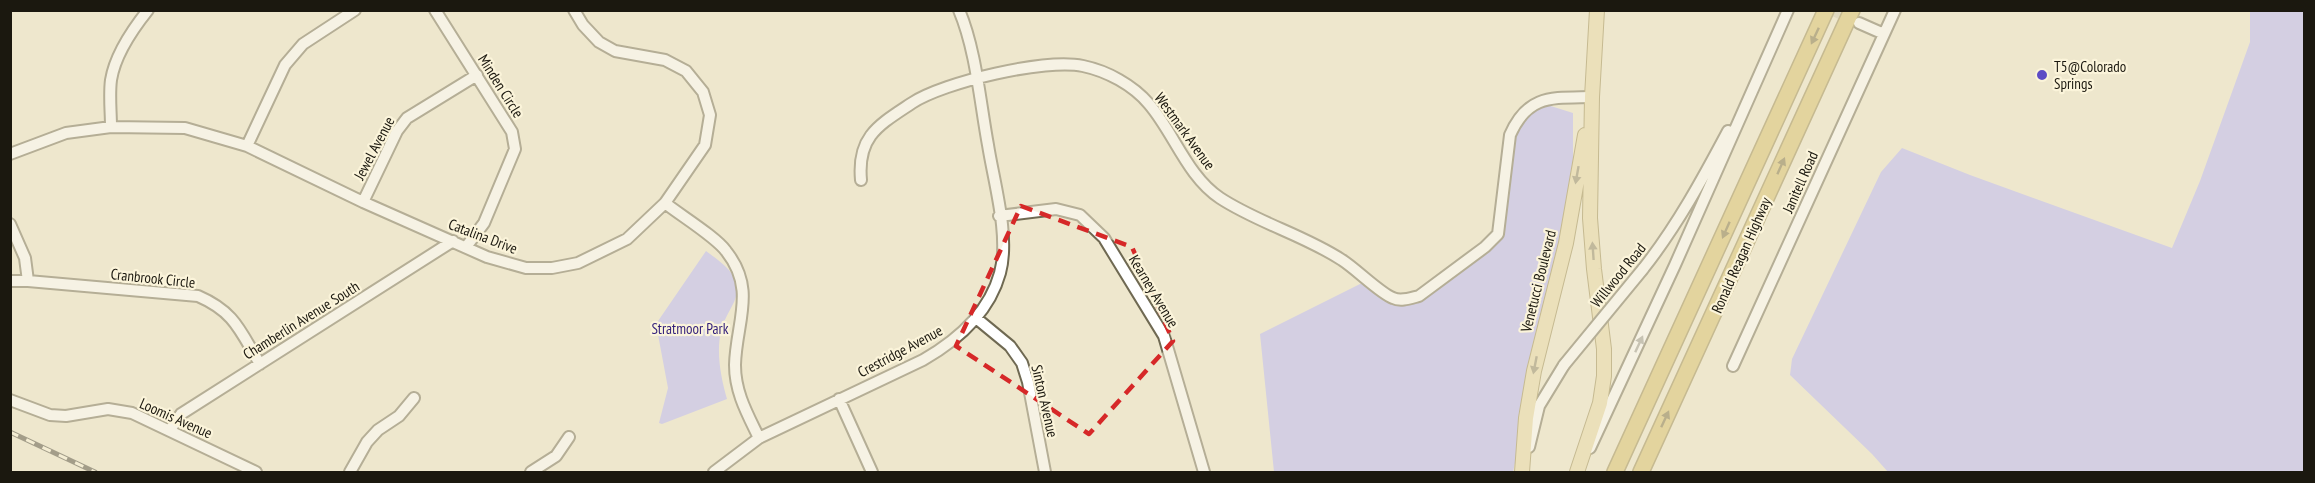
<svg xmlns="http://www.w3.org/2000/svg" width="2315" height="483" viewBox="0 0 2315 483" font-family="'PT Sans Narrow',sans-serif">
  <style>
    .green { fill: #b3b2fa }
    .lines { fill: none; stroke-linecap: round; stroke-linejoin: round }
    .minor-tunnel { stroke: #cec8b0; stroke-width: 10; stroke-dasharray: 10 5; stroke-linecap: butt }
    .minor-casing { stroke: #6f6952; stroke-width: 14 }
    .major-casing { stroke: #948347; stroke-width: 16 }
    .highway-casing { stroke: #948347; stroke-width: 18 }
    .minor { stroke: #fff; stroke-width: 10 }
    .major { stroke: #e6d7a3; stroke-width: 14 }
    .highway { stroke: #d5bd65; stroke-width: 15 }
    .rail-casing { stroke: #474437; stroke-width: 5 }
    .rail { stroke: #fbf4da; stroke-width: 3; stroke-dasharray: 9; stroke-linecap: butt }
    .minor-bridge-casing { stroke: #6f6952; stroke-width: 14; stroke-linecap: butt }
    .minor-bridge { stroke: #fff; stroke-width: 10 }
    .oneway { fill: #786a3a }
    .oneway2 { fill: #8b8160 }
    .oneway3 { fill: #989793 }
    .marked { fill: none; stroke: #d62828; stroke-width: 4.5; stroke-dasharray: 12 8; stroke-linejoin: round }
    .poi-dot { fill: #5d4cc5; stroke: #fbf4da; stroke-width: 2 }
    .labels { text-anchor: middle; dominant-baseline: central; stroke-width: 4.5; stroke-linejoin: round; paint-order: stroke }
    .poi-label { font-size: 15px; fill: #1b180f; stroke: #fbf4da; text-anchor: start }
    .street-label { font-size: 15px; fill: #1b180f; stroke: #fbf4da }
    .park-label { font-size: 15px; fill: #311d7a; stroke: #fbf4da }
  </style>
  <rect width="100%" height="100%" fill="#eee7cd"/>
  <!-- green -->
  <path class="green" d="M2250,11H2304V472H1888L1872,454L1790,375L1792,359L1881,172L1902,148L1970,175L2172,248L2200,181L2250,42Z
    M1538,102L1573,113V199L1513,472H1274L1260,334L1368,280L1392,298L1419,296L1485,247L1501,222L1510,135Z
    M706,251C726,266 747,279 732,306C728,314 723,322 721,331C716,353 721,378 727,399L662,424L659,423L668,388L656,324Z"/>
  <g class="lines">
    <!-- minor-tunnel -->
    <path class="minor-tunnel" d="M1831,10L1853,20"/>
    <!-- minor casing -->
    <g class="minor-casing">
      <path id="minor" d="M435,10L512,132L515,149L484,223L466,247
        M1859,23L1884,34
        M111,127C111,112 109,95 111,80C115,55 132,30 148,10
        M247,146L285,65L303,44L355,10
        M10,154L66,133L111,127L185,128L247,146L363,202L487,257L526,268H552L578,263L627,239L665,203L705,145L710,115L703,92L686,71L665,60L615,51L599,42L583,25L574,10
        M861,180C857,136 879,125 912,103C944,82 1046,58 1083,66C1107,71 1133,85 1149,104C1174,133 1187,176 1220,198C1258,223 1304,235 1342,260C1355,268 1381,294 1393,298C1401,302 1411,298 1419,296L1485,247L1498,234L1510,135C1528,94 1552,98 1592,97
        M363,202L397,131L407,118L477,75
        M665,203C680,215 716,237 726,251C757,290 736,322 735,365C735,393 748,415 759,438
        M999,216L1056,209L1080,215L1104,238L1164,336L1204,472
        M10,224L25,258L28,281
        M1643,269C1677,226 1703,178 1728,131
        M10,281H28L198,296C235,312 240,331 260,364
        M976,318L1010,346L1022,363L1028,382L1045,472
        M1733,366L1895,10
        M839,399L872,472
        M10,400L50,415L66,416L108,409L132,413L256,472
        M170,430L181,414L453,241
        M1529,447L1539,406L1564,365
        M1590,448L1675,265L1788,10
        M350,472L367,442L378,430L399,416L414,398
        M531,472L556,456L569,437
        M714,472L759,438L923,360C958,340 989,313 1000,273C1010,236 994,183 988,145C980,102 976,50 959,10"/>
    </g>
    <!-- major casing -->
    <g class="major-casing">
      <path id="major" d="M1522,472L1526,418L1534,371L1566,243L1585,135
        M1577,472L1600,403L1604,376V349L1594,269L1590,218L1592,97L1597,10"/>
    </g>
    <!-- highway casing -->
    <g class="highway-casing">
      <path id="highway" d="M1615,472L1826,10
        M1641,472L1852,10"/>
    </g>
    <!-- minor -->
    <use href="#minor" class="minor"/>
    <!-- major -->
    <use href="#major" class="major"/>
    <!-- highway -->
    <use href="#highway" class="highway"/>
    <!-- rail casing -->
    <g class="rail-casing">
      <path id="rail" d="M10,432L95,472"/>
    </g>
    <!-- rail -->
    <use href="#rail" class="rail"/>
    <!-- minor-bridge casing -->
    <g class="minor-bridge-casing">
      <path id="minor-bridge" d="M1564,365L1643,269"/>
    </g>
    <!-- minor-bridge -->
    <use href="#minor-bridge" class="minor-bridge"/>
  </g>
  <!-- one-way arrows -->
  <defs><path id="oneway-solid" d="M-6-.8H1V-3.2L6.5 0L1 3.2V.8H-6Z" transform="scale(1.5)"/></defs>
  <g class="oneway">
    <use href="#oneway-solid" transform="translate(1815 36) rotate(115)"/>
    <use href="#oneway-solid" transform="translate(1781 166) rotate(-66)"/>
    <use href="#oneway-solid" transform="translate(1726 230) rotate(114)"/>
    <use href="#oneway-solid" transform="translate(1665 419) rotate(-65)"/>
  </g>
  <g class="oneway2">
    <use href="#oneway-solid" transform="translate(1577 175) rotate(100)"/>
    <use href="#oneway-solid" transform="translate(1593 251) rotate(-94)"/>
    <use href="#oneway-solid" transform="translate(1535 365) rotate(101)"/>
  </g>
  <use class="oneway3" href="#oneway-solid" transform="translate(1639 344) rotate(-65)"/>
  <!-- marked area -->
  <path d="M0 0H2315V483H0ZM1021,206L1132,247L1173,341L1089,434L956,346Z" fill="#eee7cd" fill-opacity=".55" fill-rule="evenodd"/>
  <path class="marked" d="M1021,206L1132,247L1173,341L1089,434L956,346Z"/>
  <!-- markers -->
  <circle class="poi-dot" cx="2042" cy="75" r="6"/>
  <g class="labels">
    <!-- poi labels -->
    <g class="poi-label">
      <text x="2054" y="66">T5@Colorado<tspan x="2054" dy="17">Springs</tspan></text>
    </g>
    <!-- street labels -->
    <g class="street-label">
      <text transform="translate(501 86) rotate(58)">Minden Circle</text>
      <text transform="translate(1185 131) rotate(54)">Westmark Avenue</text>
      <text transform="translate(374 148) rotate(-62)">Jewel Avenue</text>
      <text transform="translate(1800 182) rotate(-66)">Janitell Road</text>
      <text transform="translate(483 236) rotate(21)">Catalina Drive</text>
      <text transform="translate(1741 255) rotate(-66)">Ronald Reagan Highway</text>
      <text transform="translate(1618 275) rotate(-51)">Willwood Road</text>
      <text transform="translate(153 278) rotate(6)">Cranbrook Circle</text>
      <text transform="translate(1538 281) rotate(-76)">Venetucci Boulevard</text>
      <text transform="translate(1154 291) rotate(59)">Kearney Avenue</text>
      <text transform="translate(301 320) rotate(-32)">Chamberlin Avenue South</text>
      <text transform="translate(900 351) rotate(-28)">Crestridge Avenue</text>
      <text transform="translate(1045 401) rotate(77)">Sinton Avenue</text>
      <text transform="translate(176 418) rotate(24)">Loomis Avenue</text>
    </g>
    <!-- park labels -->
    <g class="park-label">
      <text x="690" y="328">Stratmoor Park</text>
    </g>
  </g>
  <!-- border -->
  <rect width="2315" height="483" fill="none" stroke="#1b180f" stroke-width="24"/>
</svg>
